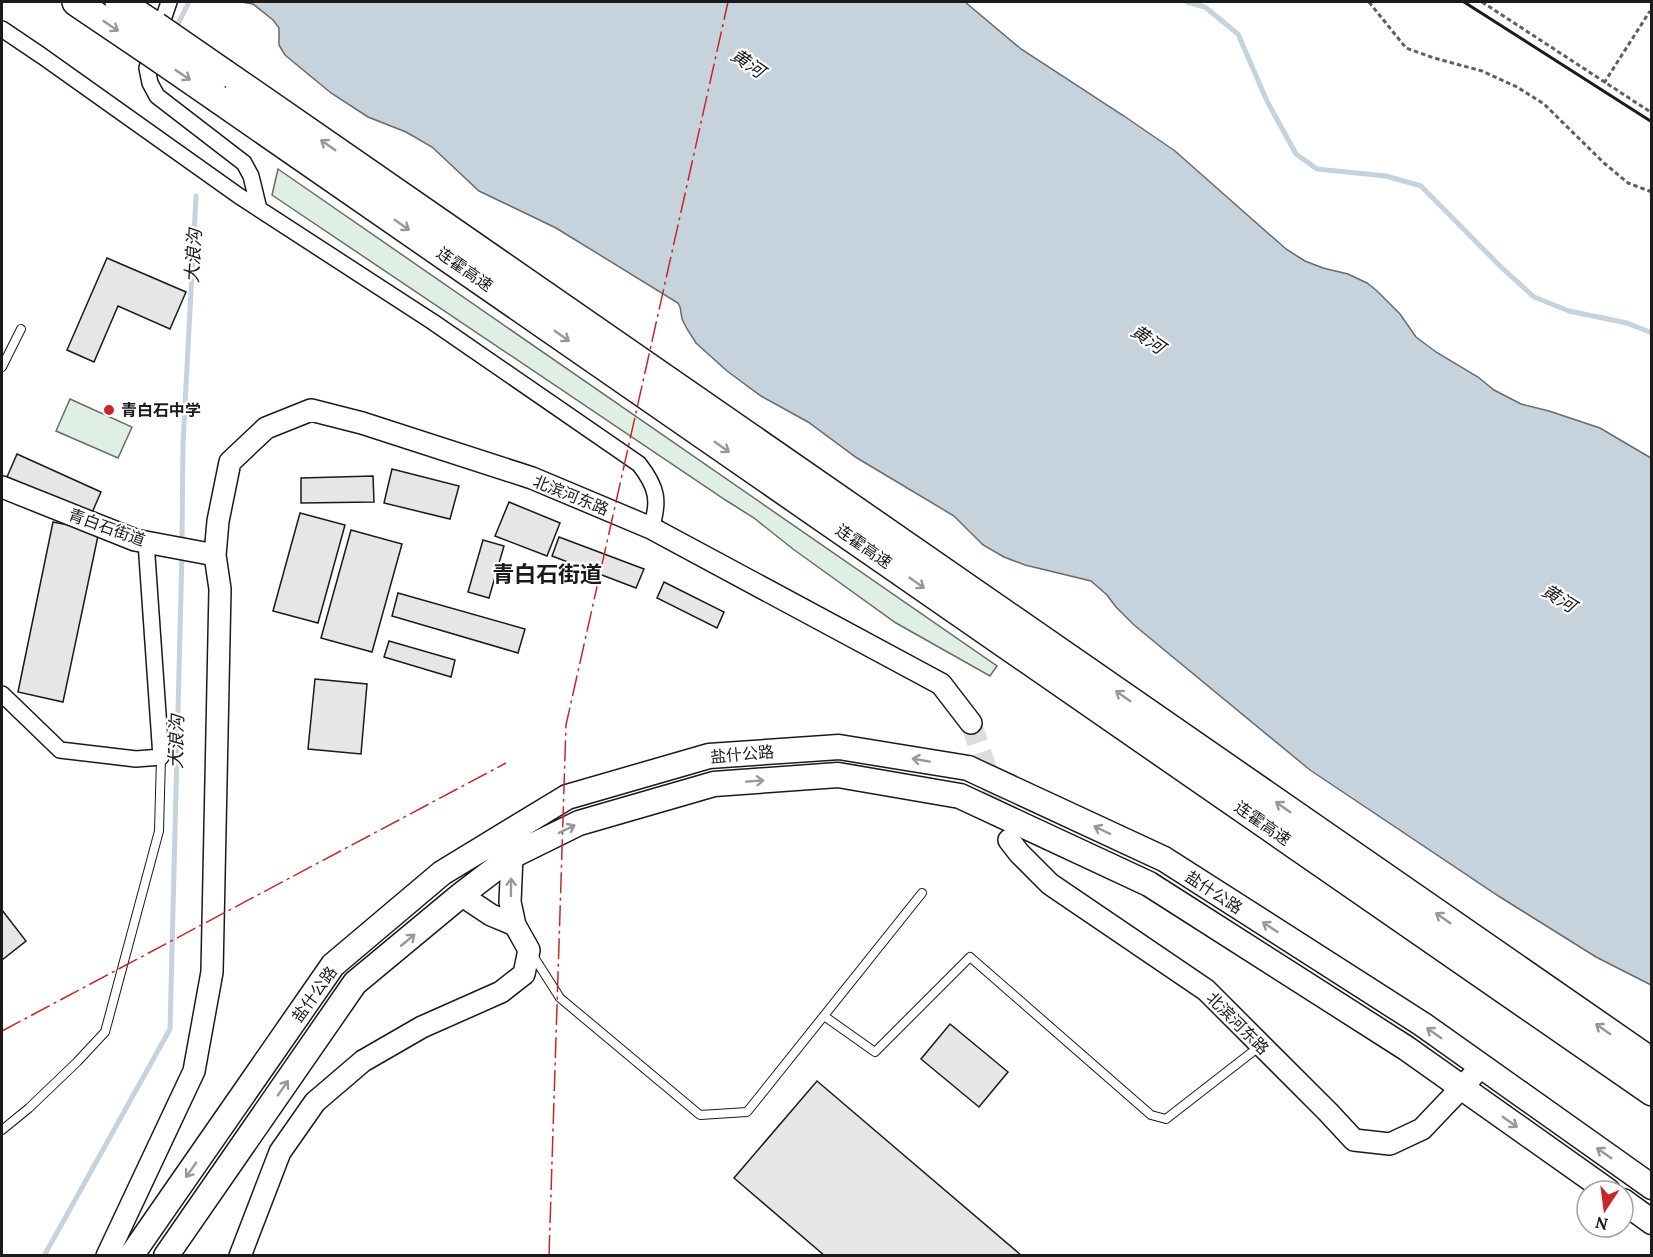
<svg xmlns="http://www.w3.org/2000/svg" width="1653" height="1257" viewBox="0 0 1653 1257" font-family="Lora,'Noto Sans SC',serif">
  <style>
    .green { fill: #e0efe3; stroke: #6a6a6a; stroke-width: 1.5 }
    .water { fill: #c6d2dc; stroke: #6a6a6a; stroke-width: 1.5 }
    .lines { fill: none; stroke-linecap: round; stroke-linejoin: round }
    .stream { stroke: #c6d2dc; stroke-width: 5 }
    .building { fill: #e6e6e6; stroke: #1a1a1a; stroke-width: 1.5 }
    .secondary-tunnel { stroke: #ddd; stroke-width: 21; stroke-dasharray: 21 10; stroke-linecap: butt }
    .lane-casing { stroke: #1a1a1a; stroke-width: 10 }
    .street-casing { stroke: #1a1a1a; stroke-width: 18 }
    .secondary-casing { stroke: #1a1a1a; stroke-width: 24 }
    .primary-casing { stroke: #1a1a1a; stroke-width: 27 }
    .highway-casing { stroke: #1a1a1a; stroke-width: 30 }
    .path { stroke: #5f5f5f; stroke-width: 3; stroke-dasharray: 4.5 3; stroke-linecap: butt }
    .lane { stroke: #fff; stroke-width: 8 }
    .street { stroke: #fff; stroke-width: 15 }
    .secondary { stroke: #fff; stroke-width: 21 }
    .primary { stroke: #fff; stroke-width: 24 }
    .highway { stroke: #fff; stroke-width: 27 }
    .highway-bridge-casing { stroke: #1a1a1a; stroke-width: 30; stroke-linecap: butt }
    .highway-bridge { stroke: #fff; stroke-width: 27 }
    .wall { stroke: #1a1a1a; stroke-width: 3 }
    .power { stroke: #c62828; stroke-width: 1.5; stroke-dasharray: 21 4.5 3 4.5; stroke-linecap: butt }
    .oneway { stroke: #989898 }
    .poi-dot { fill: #c62828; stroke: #fff; stroke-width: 2 }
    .labels { text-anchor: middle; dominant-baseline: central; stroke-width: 4.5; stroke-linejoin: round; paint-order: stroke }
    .street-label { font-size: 16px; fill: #1a1a1a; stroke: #fff }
    .poi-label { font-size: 16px; font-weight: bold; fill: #1a1a1a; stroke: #fff; text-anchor: start }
    .water-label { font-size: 18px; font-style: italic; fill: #1a1a1a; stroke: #fff }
    .district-label { font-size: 22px; font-weight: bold; fill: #1a1a1a; stroke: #fff }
  </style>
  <rect width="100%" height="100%" fill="#fff"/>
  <!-- green -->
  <path class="green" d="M278,169L997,666L990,676L896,623L793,549L754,518L727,501L272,195Z
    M70,399L132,427L118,458L56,431Z"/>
  <!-- water -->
  <path class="water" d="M241,2H965L1021,49L1124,116L1175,151L1286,249L1305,261L1323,268L1348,274L1367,283L1376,290L1400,314L1416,337L1436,352L1478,377L1494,390L1521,404L1549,411L1600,428L1651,458V985L1596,957L1500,897L1310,770L1134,625L1116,607L1107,595L1091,581L1025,565L1004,557L983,545L954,516L857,458L808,422L761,396L727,371L696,343L687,329L682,319L680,307L678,303L556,228L479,191L432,147L406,132L368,117L331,93L285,55L279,45V28L273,20L253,4Z"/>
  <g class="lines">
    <!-- stream -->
    <path class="stream" d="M1187,2L1205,7L1238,34L1267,101L1296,154L1317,169L1386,176L1421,186L1501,267L1534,297L1569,311L1627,323L1652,333
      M178,24L189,2
      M182,543L183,443L196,196
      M44,1256L170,1029L182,552"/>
  </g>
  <!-- building -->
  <path class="building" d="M107,258L186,292L170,329L118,306L94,362L67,350Z
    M17,454L101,492L91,515L7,477Z
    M392,469L459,486L450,519L384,503Z
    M373,476L374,502L301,503V478Z
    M509,502L560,523L547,556L495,536Z
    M300,513L345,525L318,623L273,611Z
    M53,522L99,531L63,702L18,692Z
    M351,530L402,544L372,652L321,638Z
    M559,537L644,569L636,588L552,556Z
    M483,540L504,546L489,598L468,592Z
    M664,582L724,612L717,628L657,598Z
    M398,593L525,629L518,653L392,616Z
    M389,641L455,660L451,677L384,657Z
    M315,679L367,684L361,754L308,749Z
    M2,910L26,941L2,960Z
    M950,1024L1008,1072L979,1107L921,1059Z
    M817,1081L1022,1256H825L734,1178Z"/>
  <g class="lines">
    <!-- secondary-tunnel -->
    <path class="secondary-tunnel" d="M971,723L1005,825"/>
    <!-- lane casing -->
    <g class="lane-casing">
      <path id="lane" d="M2,367L21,329
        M532,954L560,998L700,1115L747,1112L922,893
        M824,1016L875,1052L970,957L1151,1115L1166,1119L1260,1046
        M2,1130L29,1108L77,1062L105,1032L159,831L161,757"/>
    </g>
    <!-- street casing -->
    <g class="street-casing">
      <path id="street" d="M169,2L147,68L150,83L157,96L244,163L251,176L259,209
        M2,29L42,56L239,196L433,322L639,464C657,487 660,501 651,528
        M2,694L60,750L136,759L161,757L146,542"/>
    </g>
    <!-- secondary casing -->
    <g class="secondary-casing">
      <path id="secondary" d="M2,487L135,540L215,555
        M1009,840L1019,853L1050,884L1206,990L1328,1112L1354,1140L1390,1144L1422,1129L1482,1066
        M461,895L491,915L515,925L510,902L512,856
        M107,1256L194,1071L212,972L220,589L215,555L218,521L230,462L266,428L311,410L362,423L532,478L651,528L941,684L971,723
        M240,1256L280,1152L315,1102L363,1061L422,1027L501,992L524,974L529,950L515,925"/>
    </g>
    <!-- primary casing -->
    <g class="primary-casing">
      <path id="primary" d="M1623,1201L1652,1222
        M131,1256L333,965L442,873L567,797L709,756L839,747L968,768L1164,859L1422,1024L1652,1187
        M166,1256L355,983L461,895L512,856L579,823L714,784L838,775L960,796L1149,884L1406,1048L1608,1191"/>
    </g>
    <!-- highway casing -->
    <g class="highway-casing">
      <path id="highway" d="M76,2L147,50
        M119,2L156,26
        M224,73L1652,1062
        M218,99L1652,1092"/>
    </g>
    <!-- path -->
    <path class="path" d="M1369,2L1406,48L1434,58L1482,71L1517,87L1544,104L1604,163L1628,183L1652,192
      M1482,2L1652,113
      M1604,83L1650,11"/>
    <!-- lane -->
    <use href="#lane" class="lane"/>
    <!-- street -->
    <use href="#street" class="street"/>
    <!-- secondary -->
    <use href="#secondary" class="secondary"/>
    <!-- primary -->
    <use href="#primary" class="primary"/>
    <!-- highway -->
    <use href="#highway" class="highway"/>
    <!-- highway-bridge casing -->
    <g class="highway-bridge-casing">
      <path id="highway-bridge" d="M156,26L224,73
        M147,50L218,99"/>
    </g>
    <!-- highway-bridge -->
    <use href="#highway-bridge" class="highway-bridge"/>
    <!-- wall -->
    <path class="wall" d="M1464,2L1652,122"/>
    <!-- power -->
    <path class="power" d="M2,1031L506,763
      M549,1256L566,725L728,2"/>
  </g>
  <!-- one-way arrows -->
  <defs><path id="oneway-shaft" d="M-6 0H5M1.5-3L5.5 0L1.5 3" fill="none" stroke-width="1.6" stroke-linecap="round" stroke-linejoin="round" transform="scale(1.5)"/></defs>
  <g class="oneway">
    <use href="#oneway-shaft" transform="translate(111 26) rotate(34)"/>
    <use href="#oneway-shaft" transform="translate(183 75) rotate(34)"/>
    <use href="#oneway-shaft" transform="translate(328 145) rotate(-145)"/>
    <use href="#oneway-shaft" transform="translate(402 225) rotate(35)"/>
    <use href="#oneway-shaft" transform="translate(562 336) rotate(35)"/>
    <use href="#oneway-shaft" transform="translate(722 447) rotate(35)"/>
    <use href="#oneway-shaft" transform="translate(917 583) rotate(35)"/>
    <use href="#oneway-shaft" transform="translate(1123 696) rotate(-145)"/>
    <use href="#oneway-shaft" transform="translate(921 760) rotate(-170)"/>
    <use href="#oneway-shaft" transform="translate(755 781) rotate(-4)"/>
    <use href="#oneway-shaft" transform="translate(1283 807) rotate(-145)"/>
    <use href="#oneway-shaft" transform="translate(567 829) rotate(-26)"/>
    <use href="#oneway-shaft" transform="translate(1102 830) rotate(-154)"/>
    <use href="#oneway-shaft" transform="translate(511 887) rotate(-89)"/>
    <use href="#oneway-shaft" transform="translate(1443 918) rotate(-145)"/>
    <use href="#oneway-shaft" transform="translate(1270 927) rotate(-147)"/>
    <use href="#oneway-shaft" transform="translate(408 940) rotate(-40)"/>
    <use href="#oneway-shaft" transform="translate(1603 1029) rotate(-145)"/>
    <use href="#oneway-shaft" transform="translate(1434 1033) rotate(-145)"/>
    <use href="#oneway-shaft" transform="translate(283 1088) rotate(-55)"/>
    <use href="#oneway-shaft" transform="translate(1510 1122) rotate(35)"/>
    <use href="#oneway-shaft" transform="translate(1604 1153) rotate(-145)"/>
    <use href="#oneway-shaft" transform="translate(191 1170) rotate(125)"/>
  </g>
  <!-- markers -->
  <circle class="poi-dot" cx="109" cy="410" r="6"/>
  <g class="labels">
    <!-- street labels -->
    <g class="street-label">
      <text transform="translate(465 269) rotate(35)">连霍高速</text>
      <text transform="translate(571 495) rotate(22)">北滨河东路</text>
      <text transform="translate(107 527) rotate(20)">青白石街道</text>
      <text transform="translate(864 546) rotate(35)">连霍高速</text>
      <text transform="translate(742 754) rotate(-5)">盐什公路</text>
      <text transform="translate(1263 823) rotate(35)">连霍高速</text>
      <text transform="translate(1214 892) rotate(33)">盐什公路</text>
      <text transform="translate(314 994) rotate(-54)">盐什公路</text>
      <text transform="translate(1238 1023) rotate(45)">北滨河东路</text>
    </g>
    <!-- poi labels -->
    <g class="poi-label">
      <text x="121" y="410">青白石中学</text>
    </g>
    <!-- water labels -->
    <g class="water-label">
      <text transform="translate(748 63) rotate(35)">黄河</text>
      <text transform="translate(193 256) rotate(-87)">大浪沟</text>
      <text transform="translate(1148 339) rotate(35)">黄河</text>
      <text transform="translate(1559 598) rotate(32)">黄河</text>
      <text transform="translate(176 742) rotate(-89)">大浪沟</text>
    </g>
    <!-- district labels -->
    <g class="district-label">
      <text x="547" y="574">青白石街道</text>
    </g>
  </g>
  <!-- border -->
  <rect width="1653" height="1257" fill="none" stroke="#1a1a1a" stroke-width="6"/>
  <!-- north arrow -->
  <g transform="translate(1605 1209) rotate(193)"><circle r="28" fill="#ffffff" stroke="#a3a3a3" stroke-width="1.5"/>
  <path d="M0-4.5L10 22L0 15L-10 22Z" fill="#c62828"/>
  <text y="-9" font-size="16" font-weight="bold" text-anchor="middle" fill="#1a1a1a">N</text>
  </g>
</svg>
